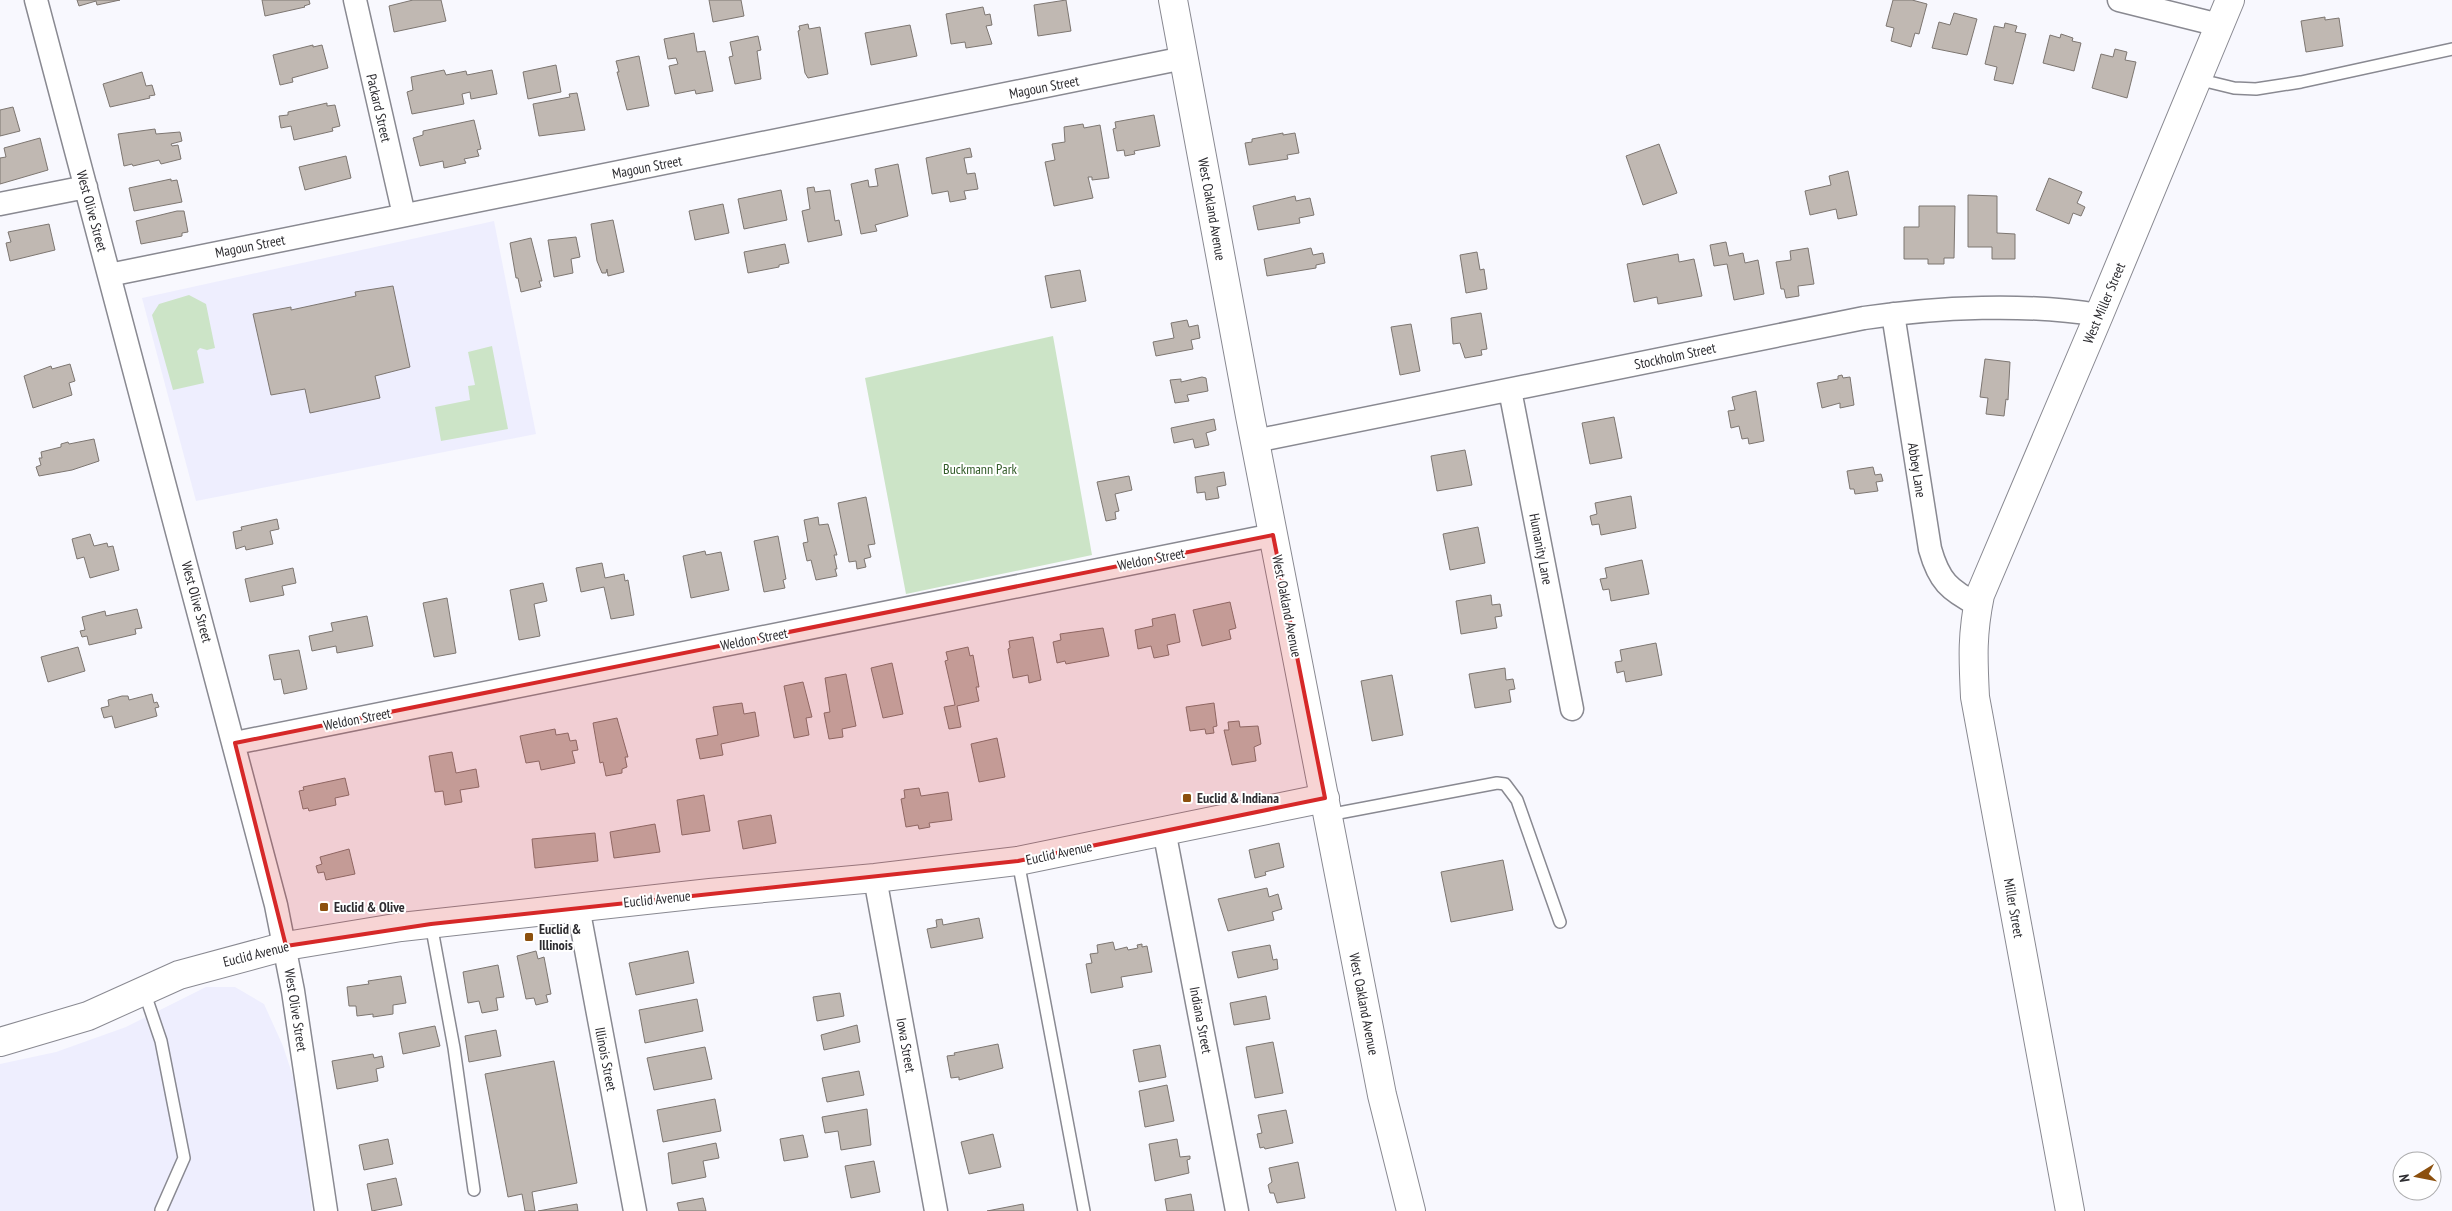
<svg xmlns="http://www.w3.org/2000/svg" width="2452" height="1211" viewBox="0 0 2452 1211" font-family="'PT Sans Narrow',sans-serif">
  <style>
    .built { fill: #eeeefe }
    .green { fill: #cce4c7 }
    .building { fill: #c0b8b2; stroke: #7d7671 }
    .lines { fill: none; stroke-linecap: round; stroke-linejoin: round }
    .lane-casing { stroke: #898991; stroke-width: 14 }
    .street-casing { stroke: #898991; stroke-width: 25 }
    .secondary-casing { stroke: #898991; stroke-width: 30 }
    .lane { stroke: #fff; stroke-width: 11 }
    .street { stroke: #fff; stroke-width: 22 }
    .secondary { stroke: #fff; stroke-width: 28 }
    .marked { fill: #d62828; fill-opacity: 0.2; stroke: #d62828; stroke-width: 4; stroke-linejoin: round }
    .poi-dot { fill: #8c500e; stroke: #fff; stroke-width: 2 }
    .labels { text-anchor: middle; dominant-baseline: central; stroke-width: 4; stroke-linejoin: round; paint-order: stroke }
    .street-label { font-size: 14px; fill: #2d2c30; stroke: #fff }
    .park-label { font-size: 14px; fill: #305a27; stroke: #fff }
    .poi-label { font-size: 14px; font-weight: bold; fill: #2d2c30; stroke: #fff; text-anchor: start }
  </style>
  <rect width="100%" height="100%" fill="#f8f8fe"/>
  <!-- built -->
  <path class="built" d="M494,221L536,434L196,501L142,298Z
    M206,987H235L264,1004L283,1046L297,1089L312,1211H0V1064L56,1052L126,1027Z"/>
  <!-- green -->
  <path class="green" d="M189,295L206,304L215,348L207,350L200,348L197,351L204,383L173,390L152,315L159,304Z
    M1053,336L1092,555L906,594L865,378Z
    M492,346L508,429L441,441L435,407L470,400L468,386L475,385L468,352Z"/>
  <!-- building -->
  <path class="building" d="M77,0H120L97,5L96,1L79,6Z
    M262,0H309L310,4L304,6L305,7L265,16Z
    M413,0H441L446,21L394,32L389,6Z
    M709,0H741L744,16L713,22Z
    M1066,0L1071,31L1038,36L1034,5Z
    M1893,0H1912L1927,4L1919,34L1915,33L1911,47L1891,41L1894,28L1886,26Z
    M983,7L985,15L990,14L992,25L986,26L992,44L966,48L965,42L951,44L946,14Z
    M1954,13L1977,19L1967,55L1932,48L1939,22L1950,25Z
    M2325,17V20L2339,18L2343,46L2306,52L2301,21Z
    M2005,23L2017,26L2015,32L2026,34L2013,84L1994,80L1997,67L1985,64L1994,26L2004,28Z
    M808,24L809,29L820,27L828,74L808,78L805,73L798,31L800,30L799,26Z
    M910,25L917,56L871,65L865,33Z
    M694,33L697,52L705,51L713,91L696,94L695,90L675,94L669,66L678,64L676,58L668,59L664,39Z
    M2061,34L2073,38L2072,41L2081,43L2074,71L2043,63L2050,35L2060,38Z
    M758,36L761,50L757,51L761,79L735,84L729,57L733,56L730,42Z
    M313,45V47L322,45L328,68L292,78L293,82L280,85L273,55Z
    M2115,49L2127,52L2125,60L2136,62L2127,98L2092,88L2101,54L2113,57Z
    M639,56L649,106L627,110L617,72H619L616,61Z
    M556,65L561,92L528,99L523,72Z
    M444,70L446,75L466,71L467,75L492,70L497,94L471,99L470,92L462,94L464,104L412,114L407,92L413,90L411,77Z
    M142,72L146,86L152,85L155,95L149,96L150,98L110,107L103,84Z
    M577,93L585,130L539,136L533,104L570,97L569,94Z
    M327,103V106L335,105L340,126L332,128L333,131L294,140L291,126L281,128L279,116L288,115V112Z
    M13,107L20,131L0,136V110Z
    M1154,115L1160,146L1134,151L1135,154L1125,156L1124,150L1117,151L1113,129L1116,128L1115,122Z
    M474,120L481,149L477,150L479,156L464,159L466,163L444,168L443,161L420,166L413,138L423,135V131Z
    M1083,124L1084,128L1100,125L1109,178L1092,180V177H1088L1093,198L1054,206L1045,162L1055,160L1052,144L1065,142L1064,127Z
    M155,129L156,134L180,132L182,141L171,144L172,146L178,145L181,159L161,164L159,160L133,166L132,164L124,166L118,134Z
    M1283,133V135L1295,133L1299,153L1287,155L1288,159L1249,165L1245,143L1252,142V139Z
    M40,138L48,170L0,184V158L6,157L4,148Z
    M1659,144L1677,193L1643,205L1626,156Z
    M970,148L972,157L964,158L967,174L975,173L978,189L964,191L966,199L950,202L948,191L932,194L926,158Z
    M346,156L351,178L305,190L299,167Z
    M898,164L908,216L875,225L877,231L861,234L851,184L868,180L869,187L878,186L875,169Z
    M1848,171L1857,215L1838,219L1836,209L1810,215L1805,191L1831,185L1829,176Z
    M2049,178L2082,192L2077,203L2085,207L2081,216L2073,213L2069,224L2036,210Z
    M171,179V181L177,180L182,202L134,211L129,188Z
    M814,187L815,192L830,190L835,221L839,220L842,235L808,242L802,211L810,209L807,188Z
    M781,190L787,220L744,229L738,199Z
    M1968,195L1997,196V233L2015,234V259H1992V247H1968Z
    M1295,196L1296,201L1310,198L1314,215L1299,218L1300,223L1258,230L1253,206Z
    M723,204L729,233L695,240L689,211Z
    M1919,206H1955L1954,258H1944V264H1928V259H1904V227H1919Z
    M177,211H184L188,232L182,233V236L141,244L136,221Z
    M613,220L624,272L608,276L607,269L606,273H602L597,261L591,224Z
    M49,224L55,250L10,261L6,243L11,242L8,232Z
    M576,237L580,257L571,259L573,273L554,277L548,240Z
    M531,238L542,281H539L541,287L521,292L518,278H516L510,243Z
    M1726,242L1729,256L1743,253L1745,263L1758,260L1764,294L1734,300L1727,264L1714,266L1710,245Z
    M785,244L789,263L779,265V267L748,273L744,252Z
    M1311,248L1313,255L1323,253L1325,263L1316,265V268L1267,276L1264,259Z
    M1808,248L1814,284L1798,286L1799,296L1786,298L1784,289H1781L1776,262L1791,260L1790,251Z
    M1477,252L1480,270L1484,269L1487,289L1466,293L1460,255Z
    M1678,254L1679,262L1694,259L1702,296L1658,304L1657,297L1634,302L1627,264Z
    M1080,270L1086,301L1051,308L1045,276Z
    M393,286L410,367L375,376L380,398L310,413L305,389L271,395L253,314L291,307V310L356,296L355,292Z
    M1481,313L1487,349L1481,350L1482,355L1465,358L1460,343L1453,344L1451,318Z
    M1187,320L1189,327L1198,325L1200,338L1191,340L1193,349L1156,356L1153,342L1174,338L1171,323Z
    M1411,324L1420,371L1400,375L1391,327Z
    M1985,359L2010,362L2008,400L2006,399L2004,416L1986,414L1988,398L1980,397Z
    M70,364L75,381L69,383L72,395L33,408L24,376L51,366L52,369Z
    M1842,375L1843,378L1850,377L1854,405L1840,408V403L1822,408L1817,383L1838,379V376Z
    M1202,377L1206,378L1208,391L1187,395L1189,401L1175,403L1170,380L1181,379V382Z
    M1756,391L1764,441L1749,444L1748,438L1742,439L1739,426L1731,428L1728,411L1735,410L1732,397Z
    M1614,417L1622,458L1590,464L1582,423Z
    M1214,419L1216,430L1206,433L1209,445L1195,448L1193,439L1174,443L1171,428Z
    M94,439L99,461L72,470L39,476L36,467L41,465L39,458H42L41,452L61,447V444L68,442L69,444Z
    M1465,450L1472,485L1437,491L1431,456Z
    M1873,467L1875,475L1881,474L1883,481L1876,482L1878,491L1855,494L1854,489H1850L1847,471Z
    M1224,472L1226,485L1217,487L1219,498L1206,500L1205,492L1197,493L1195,477Z
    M1129,476L1132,490L1115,494L1119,511L1115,512L1116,519L1106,521L1097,482Z
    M1631,496L1636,528L1601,535L1599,524L1592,525L1590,516L1597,514L1595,503Z
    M866,497L875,544L868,545L871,557L864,559L866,567L857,569L856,561L849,562L838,503Z
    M818,517L819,525L828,524L837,555H834L837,569H835L837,576L816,580L811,560L807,561L803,543L808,542L804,520Z
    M277,519L279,529L270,531L273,544L246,550L245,546L236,549L233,532L242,530L241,527Z
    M1478,527L1485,563L1450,570L1443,534Z
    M90,534L94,546L107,543L108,547L113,546L119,570L90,578L84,557L77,559L72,539Z
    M778,536L786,579L783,580L785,588L764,592L754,541Z
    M705,551L706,555L721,552L729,590L691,598L683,556Z
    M1642,560L1649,594L1611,601L1609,589L1603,590L1600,579L1607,578L1605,568Z
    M602,563L605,578L624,574L625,581L628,580L634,615L611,619L604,587L581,592L576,568Z
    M293,568L296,583L282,586L284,595L250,602L245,579Z
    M543,583L547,601L534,604L540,636L519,640L510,590Z
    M1491,595L1492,605L1500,604L1502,616L1495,617L1497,628L1461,634L1456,601Z
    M447,598L456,653L434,657L423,603Z
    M1230,602L1236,628L1229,630L1231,639L1202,646L1193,610Z
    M137,609L142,628L135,629L136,634L89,645L87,636L82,637L80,631L85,630L82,617L105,611L106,616Z
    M1175,614L1180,642L1167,645L1169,655L1154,658L1151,646L1138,649L1135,630L1153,626L1152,619Z
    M367,616L373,646L337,653L336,646L312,651L309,636L333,631L331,623Z
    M1103,628L1109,656L1066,664L1065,661L1057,663L1053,642L1061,640L1060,634Z
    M1033,637L1041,680L1029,683L1028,675L1013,678L1008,649L1010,648L1009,641Z
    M1656,643L1662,675L1626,682L1624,671L1617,673L1615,662L1622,661L1620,650Z
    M78,647L85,671L48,682L41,657Z
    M968,647L970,656L973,655L979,687H976L979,701L957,706L961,727L949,729L944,707L955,705L945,661L948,660L946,652Z
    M299,650L307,689L284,694L281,679L274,680L269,655Z
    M892,663L903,714L883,718L871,668Z
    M1505,668L1506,680L1513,679L1515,689L1509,690L1511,702L1475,708L1469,674Z
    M846,674L856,726L842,729L843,737L829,739L824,713L830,712L825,678Z
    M1392,675L1403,735L1372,741L1361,681Z
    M803,682L812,717L806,718L809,735L794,738L784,686Z
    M152,694L154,703L157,702L159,707L155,708L157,716L115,728L112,716L104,718L101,708L109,706L108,700L122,696H128L129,700Z
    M742,703L744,714L755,712L759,736L721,744L723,755L700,759L696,739L718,735L713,707Z
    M1214,703L1217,726L1213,727L1214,733L1206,734L1205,729L1190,731L1186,707Z
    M617,718L628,757H625L627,767L622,769V773L606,776L603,762L600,763L593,723Z
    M1239,721L1240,727L1258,726L1261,744L1254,747L1256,761L1232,765L1224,730H1229L1228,722Z
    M555,729L556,735L568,733L570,741L576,740L578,750L572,751L575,763L541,770L539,761L526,763L520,736Z
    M997,738L1005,777L979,782L971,744Z
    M452,752L456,773L476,769L479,787L460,790L462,802L445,805L443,791L435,792L429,756Z
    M345,778L349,795L335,798L336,805L309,811L308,808L303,809L299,791L304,790L303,787Z
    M919,788L921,796L948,792L952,820L929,823L930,827L919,829L918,825L906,827L901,799L905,798L904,790Z
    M704,795L710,831L682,835L677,800Z
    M771,815L776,843L743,849L738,821Z
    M655,824L660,852L614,858L610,832Z
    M595,833L598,861L535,868L532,839Z
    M1279,843L1284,867L1265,872L1266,875L1255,878L1249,850Z
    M349,849L355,874L326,880L324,872L318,873L316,866L322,864L320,857Z
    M1503,860L1513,910L1451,922L1441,872Z
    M1267,888L1269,897L1278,894L1282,909L1272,912L1274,920L1228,931L1218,899Z
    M979,918L983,938L931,948L927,929L937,927L936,920L942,919L943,925Z
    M1113,942L1115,950L1127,947L1128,950L1138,948L1137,945L1142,944V947L1147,946L1152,972L1121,977L1123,987L1091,993L1086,964L1092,963L1090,954L1098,953L1097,945Z
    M1270,945L1273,960L1277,959L1278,969L1238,978L1232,952Z
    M536,951L538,959L544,957L551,994L546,995L548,1002L536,1005L534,998L526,999L517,956Z
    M688,951L694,983L636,995L629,963Z
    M498,965L504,997L496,998L498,1010L482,1013L479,1001L468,1003L463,972Z
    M401,976L406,1003L393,1005V1014L373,1017V1014L357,1016L356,1006H349L347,987L369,984L368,981Z
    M840,993L844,1016L817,1021L813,997Z
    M1266,996L1270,1019L1234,1025L1230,1003Z
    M697,999L703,1031L645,1043L639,1010Z
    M857,1025L860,1042L824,1050L821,1035Z
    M435,1026L440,1046L403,1054L399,1033Z
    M496,1030L501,1056L469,1062L465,1036Z
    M1273,1042L1283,1093L1255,1098L1246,1047Z
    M998,1044L1003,1068L959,1080V1077L951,1078L947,1056L955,1055L954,1053Z
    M1160,1045L1166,1077L1139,1082L1133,1050Z
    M705,1047L712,1079L654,1090L647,1058Z
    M373,1054L374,1058L382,1056L384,1067L376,1069L378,1081L337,1089L332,1061Z
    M554,1061L577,1183L532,1192L535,1211H525L522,1194L508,1197L485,1074Z
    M859,1071L864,1095L827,1102L822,1078Z
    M1167,1085L1174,1121L1145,1127L1139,1091Z
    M715,1099L721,1131L663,1142L657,1110Z
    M867,1109L871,1145L841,1150L838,1131L825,1133L822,1117Z
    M1286,1110L1293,1143L1265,1149L1264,1147L1260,1148L1257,1134L1262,1133L1258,1115Z
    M993,1134L1001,1167L969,1174L961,1142Z
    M803,1135L808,1157L784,1161L780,1139Z
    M388,1139L393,1164L364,1170L359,1145Z
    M1177,1139L1180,1157L1190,1156V1159L1187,1160L1189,1173L1155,1181L1149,1144Z
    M716,1143L719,1158L703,1161L706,1177L672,1184L668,1153Z
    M874,1161L880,1192L851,1198L845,1166Z
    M1298,1162L1305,1198L1277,1203L1274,1193H1270L1268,1185L1272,1182L1269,1168Z
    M396,1178L402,1205L372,1211L367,1184Z
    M1191,1194L1194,1211H1167L1165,1199Z
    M703,1198L706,1211H679L677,1203Z
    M577,1204L578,1211H538Z
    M1023,1204L1024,1211H987Z"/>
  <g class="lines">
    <!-- lane casing -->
    <g class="lane-casing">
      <path id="lane" d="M2197,79L2234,88L2256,89L2301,82L2452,49
        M1328,815L1497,783L1505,784L1517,800L1560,922
        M1018,861L1084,1211
        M431,924L454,1048L474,1190
        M144,991L161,1041L184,1158L161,1210"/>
    </g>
    <!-- street casing -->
    <g class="street-casing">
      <path id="street" d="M36,0L276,905L293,991L326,1211
        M355,0L404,215
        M2119,0L2219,25
        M0,204L86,187
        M109,275L1184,58
        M1893,314L1930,549C1939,581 1949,590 1978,605
        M1510,390L1572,709
        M1255,441L1864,318C1938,307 2026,303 2099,315
        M235,743L1273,535
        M1164,830L1237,1211
        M875,878L936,1211
        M578,907L635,1211"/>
    </g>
    <!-- secondary casing -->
    <g class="secondary-casing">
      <path id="secondary" d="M1173,0L1250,416L1382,1095L1411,1211
        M0,1042L88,1016L179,975L286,946L401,927L710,893L875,878L1018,861L1325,798
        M2070,1211L1975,697C1973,657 1972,634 1980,595L2099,315L2230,0"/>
    </g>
    <!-- lane -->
    <use href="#lane" class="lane"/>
    <!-- street -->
    <use href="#street" class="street"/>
    <!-- secondary -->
    <use href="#secondary" class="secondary"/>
  </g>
  <!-- marked area -->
  <path class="marked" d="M1273,535L1325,798L1018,861L431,924L286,946L235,743Z"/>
  <!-- markers -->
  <g class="poi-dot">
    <rect x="1182" y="793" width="10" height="10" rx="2.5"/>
    <rect x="319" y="902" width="10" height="10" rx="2.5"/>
    <rect x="524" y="932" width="10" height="10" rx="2.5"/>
  </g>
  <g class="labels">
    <!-- street labels -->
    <g class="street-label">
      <text transform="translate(1044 87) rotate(-11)">Magoun Street</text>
      <text transform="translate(379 108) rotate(77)">Packard Street</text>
      <text transform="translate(647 167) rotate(-11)">Magoun Street</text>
      <text transform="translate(1212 209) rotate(80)">West Oakland Avenue</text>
      <text transform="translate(92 211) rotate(75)">West Olive Street</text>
      <text transform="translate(250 246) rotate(-11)">Magoun Street</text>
      <text transform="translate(2104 303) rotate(-67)">West Miller Street</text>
      <text transform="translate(1675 356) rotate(-12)">Stockholm Street</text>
      <text transform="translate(1917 470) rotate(81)">Abbey Lane</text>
      <text transform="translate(1541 549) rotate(79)">Humanity Lane</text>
      <text transform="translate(1151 559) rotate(-11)">Weldon Street</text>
      <text transform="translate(197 602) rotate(75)">West Olive Street</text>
      <text transform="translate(1287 606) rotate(79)">West Oakland Avenue</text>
      <text transform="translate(754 639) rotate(-11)">Weldon Street</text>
      <text transform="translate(357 719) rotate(-11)">Weldon Street</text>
      <text transform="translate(1059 853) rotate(-12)">Euclid Avenue</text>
      <text transform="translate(657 899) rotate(-6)">Euclid Avenue</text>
      <text transform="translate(2014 908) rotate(80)">Miller Street</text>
      <text transform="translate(256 954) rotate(-14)">Euclid Avenue</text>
      <text transform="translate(1364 1004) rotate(79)">West Oakland Avenue</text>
      <text transform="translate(296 1010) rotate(81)">West Olive Street</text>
      <text transform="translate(1201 1020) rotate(79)">Indiana Street</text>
      <text transform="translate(906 1045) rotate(80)">Iowa Street</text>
      <text transform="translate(606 1059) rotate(79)">Illinois Street</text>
    </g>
    <!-- park labels -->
    <g class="park-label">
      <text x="980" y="469">Buckmann Park</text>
    </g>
    <!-- poi labels -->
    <g class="poi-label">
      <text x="1197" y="798">Euclid &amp; Indiana</text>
      <text x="334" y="907">Euclid &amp; Olive</text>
      <text x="539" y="929">Euclid &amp;<tspan x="539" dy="16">Illinois</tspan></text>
    </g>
  </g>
  <!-- north arrow -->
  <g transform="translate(2417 1176) rotate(260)"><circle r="24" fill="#ffffff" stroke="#ababac"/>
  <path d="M0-4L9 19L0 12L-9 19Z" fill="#8c500e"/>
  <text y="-8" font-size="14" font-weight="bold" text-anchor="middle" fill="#2d2c30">N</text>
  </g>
</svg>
